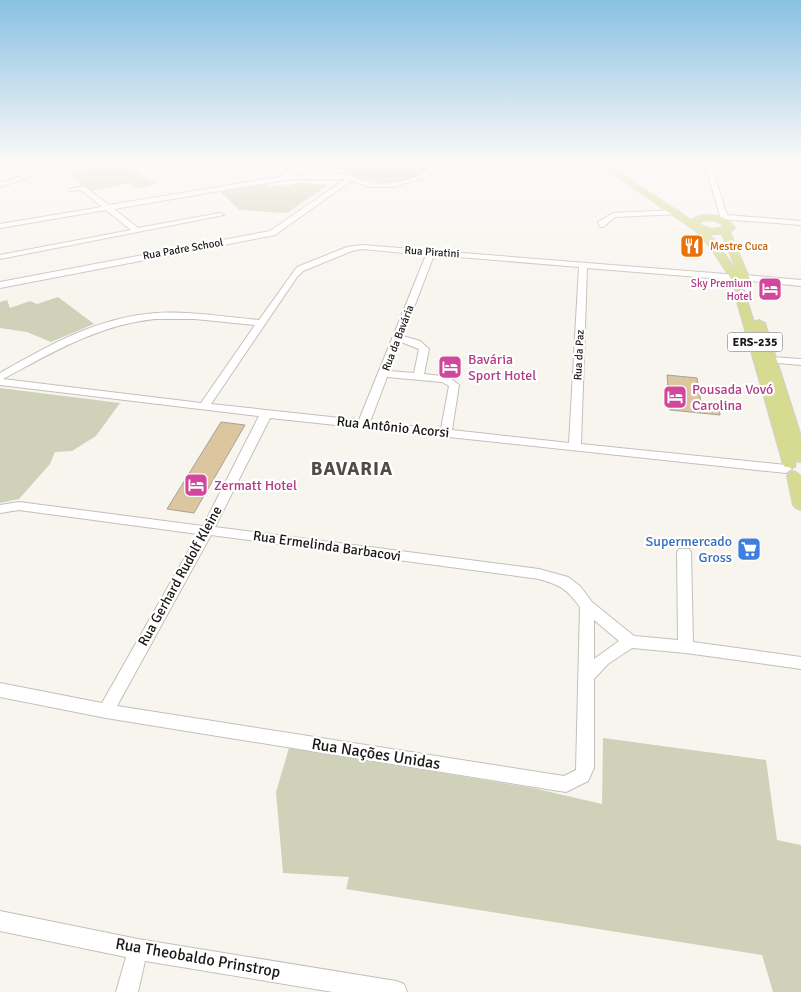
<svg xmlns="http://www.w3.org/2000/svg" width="801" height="992" viewBox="0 0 801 992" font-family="Signika,sans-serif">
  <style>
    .green { fill: #cfd2b8 }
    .building { fill: #dbc69f; stroke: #a5a29c }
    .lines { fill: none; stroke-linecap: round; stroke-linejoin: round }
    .minor-casing { stroke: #c3c0ba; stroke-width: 2 }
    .major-casing { stroke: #d1d1d0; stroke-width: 2 }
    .minor { fill: #fff; fill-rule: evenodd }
    .major { fill: #d7da91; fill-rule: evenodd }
    .labels { text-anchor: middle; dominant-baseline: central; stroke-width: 4.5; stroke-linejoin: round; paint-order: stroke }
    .far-food-label { font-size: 11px; fill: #c56008; stroke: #fff; text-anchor: start }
    .far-street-label { font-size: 11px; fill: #191816; stroke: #fff }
    .far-hotel-label { font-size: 11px; fill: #b23c85; stroke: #fff; text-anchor: end }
    .shield { fill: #fff; stroke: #5e5d5c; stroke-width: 1 }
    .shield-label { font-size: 12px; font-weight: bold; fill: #191816 }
    .hotel-label { font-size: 14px; fill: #b23c85; stroke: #fff; text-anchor: start }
    .street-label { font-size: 14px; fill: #191816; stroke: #fff }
    .shop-label { font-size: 14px; fill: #366cbe; stroke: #fff; text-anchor: end }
    .near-street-label { font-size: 16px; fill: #191816; stroke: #fff }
    .district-label { font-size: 19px; font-weight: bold; letter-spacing: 1px; fill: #4f4c47; stroke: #fff }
  </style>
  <rect width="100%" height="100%" fill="#f8f5ef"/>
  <!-- green -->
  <path class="green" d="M116,161L158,184L137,189L130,183L91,191L81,185L71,173Z
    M321,161H435C403,199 358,180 321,161Z
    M298,183L328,185L287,213L239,210L221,192L265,184L271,187L280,185L283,187Z
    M58,297L94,324L51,342L27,332L0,328V302L7,300L10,308L30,301L37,304Z
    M0,388L120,403L96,436L72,451L55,452L50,464L19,499L0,503Z
    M603,738L766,760L777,840L801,845V992H773L762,955L346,889L349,877L283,873L276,792L289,748L533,788L602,804Z"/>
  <!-- building -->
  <path class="building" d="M667,375L697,378L701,403L719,404L720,415L670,410Z
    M221,422L245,425L194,513L167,509Z"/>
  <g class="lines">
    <!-- minor casing -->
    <g class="minor-casing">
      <path id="minor" d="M67,161H76L0,187V183Z
        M193,161H200L202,163L199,165Z
        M273,161H279L292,175C308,175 326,172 342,174C352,175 360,181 371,183C392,186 425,179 437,161H443L436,171L425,177L393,187H370L351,181L275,235L0,288V282L270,231L345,179H290L114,209L138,228L220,213L224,215L0,259V255L131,230L106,210L0,228V224L102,207L81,190L69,191V189L84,186L109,205L285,176Z
        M704,161H710L727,215L801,221V225L721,219Z
        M675,210H678V214L615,217L603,227H600L598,222L613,213Z
        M362,245L738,275V279L735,280L587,268L581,444L786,465L792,469L786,473L270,418L215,527L539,569L568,577L580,586L592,602L634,636L678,640L677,552L679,549H689L691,552L693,642L801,657V669L686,653L632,648L608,664L594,679V768L588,781L566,792L106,718L0,697V683L102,703L198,534L19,510L0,513V505L19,502L203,526L259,416L0,385V373C49,345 99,317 156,313C190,311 225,317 259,320L297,267L347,247ZM362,249L426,255L359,420L211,404L297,277L303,271L352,251ZM434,255L579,267L569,443L452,430L459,385L449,377L424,374L429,349L420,341L403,336ZM155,319H195L255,325L201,403L3,379C53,352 98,325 155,319ZM401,342L419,349L414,373L389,371ZM387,377L442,382L449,386L441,429L370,422ZM211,535L539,579C560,585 567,589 580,607L576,770L564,776L117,706ZM594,620L619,641L594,659Z
        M745,275L801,280V286L742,280L741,278Z
        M771,357L801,359V365L767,362V358Z
        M0,911L138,939L396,981L404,984L407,992H333L145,961L138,992H116L126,957L0,931Z"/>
    </g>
    <!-- major casing -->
    <g class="major-casing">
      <path id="major" d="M594,161H603L691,220C705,211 726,214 735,228L730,232L751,282L750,284H742L754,322L759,320L765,323L801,436V462L796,461L795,467H785L783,464L730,277L710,247L696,231ZM713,220L720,223L725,227L711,229L698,224L703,221ZM709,234H722L737,272L717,243Z
        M794,471L801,476V510L796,508L793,505L787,476L789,473Z"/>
    </g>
    <!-- minor -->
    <use href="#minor" class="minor"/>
    <!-- major -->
    <use href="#major" class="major"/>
  </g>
  <!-- sky -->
  <linearGradient id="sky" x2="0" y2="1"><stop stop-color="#8ac0e2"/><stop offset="0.54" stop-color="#fcfaf8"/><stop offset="1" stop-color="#fcfaf8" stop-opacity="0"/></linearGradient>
  <rect width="801" height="300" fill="url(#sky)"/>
  <!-- icons -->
  <defs>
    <g id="restaurant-square" transform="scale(1.25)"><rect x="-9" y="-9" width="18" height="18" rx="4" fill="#e8710a" stroke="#fff"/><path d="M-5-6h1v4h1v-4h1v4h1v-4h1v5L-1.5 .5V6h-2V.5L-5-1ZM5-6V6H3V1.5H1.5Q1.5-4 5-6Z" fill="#fff"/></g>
    <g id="hotel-square" transform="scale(1.25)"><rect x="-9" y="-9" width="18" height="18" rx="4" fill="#d1479c" stroke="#fff"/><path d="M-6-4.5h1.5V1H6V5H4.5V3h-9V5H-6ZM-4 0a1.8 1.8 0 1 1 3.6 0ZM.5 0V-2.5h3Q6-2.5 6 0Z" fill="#fff"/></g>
    <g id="supermarket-square" transform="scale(1.25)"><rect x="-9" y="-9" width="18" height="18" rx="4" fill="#3f7fe0" stroke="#fff"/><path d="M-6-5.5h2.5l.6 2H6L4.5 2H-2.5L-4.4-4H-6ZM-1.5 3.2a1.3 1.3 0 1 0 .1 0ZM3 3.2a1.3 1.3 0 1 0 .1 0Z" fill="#fff"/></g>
  </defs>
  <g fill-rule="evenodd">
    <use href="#restaurant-square" x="692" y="246"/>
    <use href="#hotel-square" x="770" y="289"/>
    <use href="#hotel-square" x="450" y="367"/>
    <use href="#hotel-square" x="675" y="397"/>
    <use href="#hotel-square" x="196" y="485"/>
    <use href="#supermarket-square" x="749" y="549"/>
  </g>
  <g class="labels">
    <!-- far-food labels -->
    <g class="far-food-label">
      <text x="710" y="246">Mestre Cuca</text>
    </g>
    <!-- far-street labels -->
    <g class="far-street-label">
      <text transform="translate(183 249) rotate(-10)">Rua Padre School</text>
      <text transform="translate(432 252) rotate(4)">Rua Piratini</text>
      <text transform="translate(398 338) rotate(-69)">Rua da Bavária</text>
      <text transform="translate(579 355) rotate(-87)">Rua da Paz</text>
    </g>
    <!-- far-hotel labels -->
    <g class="far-hotel-label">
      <text x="752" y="283">Sky Premium<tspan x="752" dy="13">Hotel</tspan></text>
    </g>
    <!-- shield labels -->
    <rect class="shield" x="727.5" y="332.5" width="55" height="19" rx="4"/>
    <g class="shield-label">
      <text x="755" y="342">ERS-235</text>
    </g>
    <!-- hotel labels -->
    <g class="hotel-label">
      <text x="468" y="359">Bavária<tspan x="468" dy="16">Sport Hotel</tspan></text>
      <text x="692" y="389">Pousada Vovó<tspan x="692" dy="16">Carolina</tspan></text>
      <text x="214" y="485">Zermatt Hotel</text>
    </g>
    <!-- street labels -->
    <g class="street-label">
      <text transform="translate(393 427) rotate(6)">Rua Antônio Acorsi</text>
      <text transform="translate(327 546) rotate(8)">Rua Ermelinda Barbacovi</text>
      <text transform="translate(180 576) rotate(-61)">Rua Gerhard Rudolf Kleine</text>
    </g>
    <!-- shop labels -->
    <g class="shop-label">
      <text x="732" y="541">Supermercado<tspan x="732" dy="16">Gross</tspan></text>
    </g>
    <!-- near-street labels -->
    <g class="near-street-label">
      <text transform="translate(376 754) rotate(9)">Rua Nações Unidas</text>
      <text transform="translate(198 958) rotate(10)">Rua Theobaldo Prinstrop</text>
    </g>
    <!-- district labels -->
    <g class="district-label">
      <text x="352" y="469">BAVARIA</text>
    </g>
  </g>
</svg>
